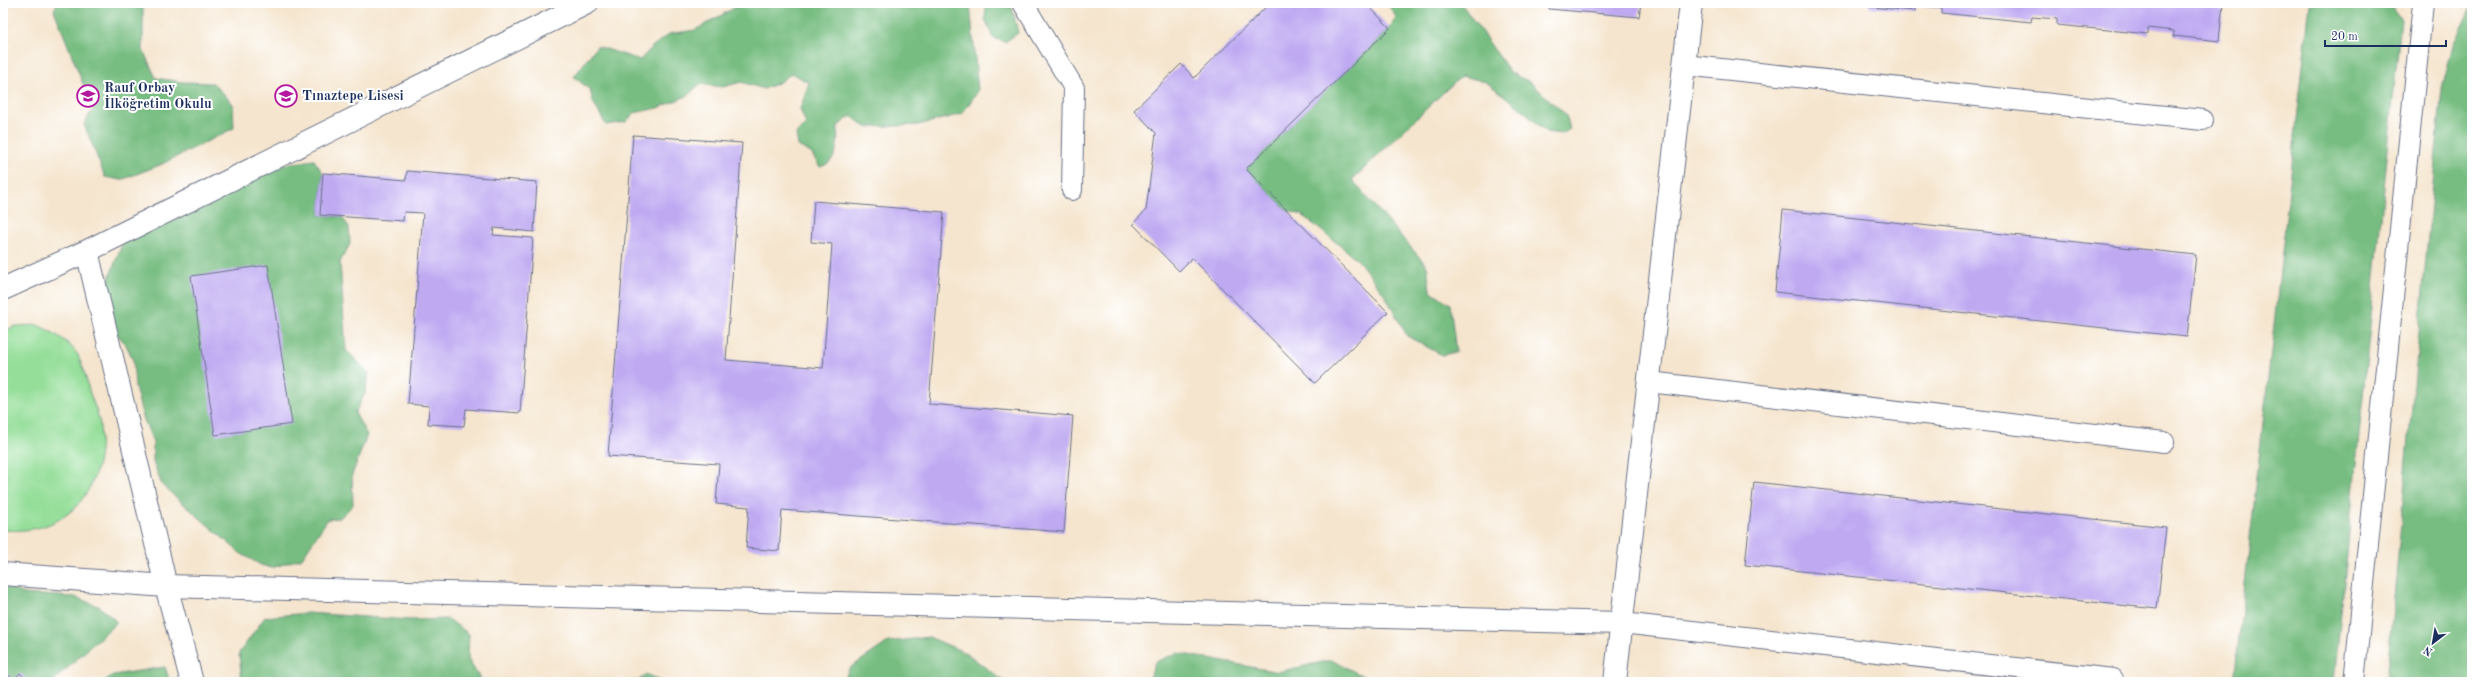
<svg xmlns="http://www.w3.org/2000/svg" width="2475" height="685" viewBox="0 0 2475 685" font-family="'Old Standard TT',serif">
  <style>
    .green { fill: #94de99; stroke: #58867c }
    .forest { fill: #77bd81; stroke: #497670 }
    .building { fill: #bfaaf2 }
    .lines { fill: none; stroke-linecap: round; stroke-linejoin: round }
    .service-casing { stroke: #676f85; stroke-width: 22 }
    .minor-casing { stroke: #676f85; stroke-width: 24 }
    .service { stroke: #fff; stroke-width: 20 }
    .minor { stroke: #fff; stroke-width: 22 }
    .labels { text-anchor: middle; dominant-baseline: central; stroke-width: 4; stroke-linejoin: round; paint-order: stroke }
    .poi-label { font-size: 14px; font-weight: bold; fill: #1b2f5e; stroke: #fff; text-anchor: start }
  </style>
  <rect width="100%" height="100%" fill="#fff"/>
  <filter id="ink" filterUnits="userSpaceOnUse"><feTurbulence type="fractalNoise" baseFrequency=".025" numOctaves="2"/><feDisplacementMap in="SourceGraphic" scale="8" xChannelSelector="R" yChannelSelector="G"/><feConvolveMatrix kernelMatrix="1 2 1 2 8 2 1 2 1" color-interpolation-filters="sRGB"/></filter>
  <filter id="wash" filterUnits="userSpaceOnUse"><feTurbulence type="fractalNoise" baseFrequency=".012" numOctaves="4" result="noise"/><feDisplacementMap in="SourceGraphic" scale="16" xChannelSelector="R" yChannelSelector="G"/><feGaussianBlur stdDeviation="0.9" result="paint"/><feColorMatrix in="noise" values="0 0 0 0 0 0 0 0 0 0 0 0 0 0 0 0 0 1.4 0 .05"/><feComposite in="paint" operator="in"/></filter>
  <g filter="url(#wash)">
    <rect width="100%" height="100%" fill="#f5e5ce"/>
    <!-- green -->
    <path class="green" d="M37,325C53,332 68,340 78,355C83,365 86,379 89,390C92,401 99,414 100,425C106,489 69,536 3,530V332L15,326Z"/>
    <!-- forest -->
    <path class="forest" d="M57,3H143V50L156,78L183,82L213,83L233,104L234,128L160,165L121,180L105,177L84,124L93,109L54,10Z
      M743,3H970L978,91L962,114L918,125L866,127L851,116L838,126C837,143 840,161 820,167L811,153L798,146L796,134L806,124L800,109L809,83L792,73L780,82L764,89L741,82L723,87L700,84L687,96L658,108L634,113L626,122L606,125L593,102L590,90L574,77L597,46L640,60L653,46L669,34L695,30Z
      M986,3H1011L1018,33L1005,42L993,38L985,19Z
      M1387,3H1459L1463,6L1511,73L1530,82L1566,115L1570,129L1562,134L1546,132L1522,109L1486,82L1462,76L1448,88L1352,180L1427,266L1430,290L1450,304L1456,352L1442,355L1407,336L1385,295L1358,260L1302,215L1288,211L1246,169L1390,28L1396,17Z
      M2310,3H2390L2401,20L2334,682H2234Z
      M2472,5V260L2469,266L2472,268V682H2386L2442,88L2453,45Z
      M314,160L323,173L320,215L342,217L349,227L350,244L340,262L346,350L369,373L365,393L355,413L367,435L352,475L353,505L340,518L328,519L302,558L272,568L261,565L240,553L162,485L153,462V442L143,417L135,387L133,359L126,345L113,329L109,298V278L131,221L182,211L195,212L220,199L265,167Z
      M3,586L25,594L75,597L100,607L117,622L52,682H3Z
      M307,613L410,620L448,619L469,634L468,659L482,682H242L239,653L265,617Z
      M929,637L966,653L1005,682H943L938,678L929,682H842L850,668L888,642Z
      M1177,653L1278,672L1331,660L1369,679L1390,682H1149L1155,662Z
      M165,667L170,682H103L113,675Z
      M646,674L662,682H637Z"/>
    <g id="blocks">
      <!-- building -->
      <path class="building" d="M1270,3H1366L1390,28L1246,169L1388,312L1315,383L1192,258L1179,271L1133,224L1146,210L1156,133L1134,110L1181,64L1194,78Z
        M1550,3H1641L1639,17L1549,9Z
        M1870,3H2223L2219,41L2174,36V31L2148,28V34L2057,25V19L2032,17L2031,22L1941,13V8L1915,5V11L1869,7Z
        M633,135L742,143L726,360L823,368L832,244L811,242L814,201L944,212L929,404L1073,416L1064,532L782,510L779,551L746,548L749,507L716,504L719,464L608,456Z
        M407,171L537,182L534,232L494,228L493,235L533,238L520,413L466,409L464,426L428,424L429,406L408,404L423,213L404,212L403,221L320,215L323,173L406,180Z
        M1783,210L2196,255L2187,337L1775,292Z
        M268,265L292,424L215,435L191,276Z
        M1754,482L2166,527L2157,609L1745,565Z
        M3,670L14,680L20,673L29,682H3Z
        M1219,680L1238,681V682H1219Z"/>
    </g>
  </g>
  <g filter="url(#ink)">
    <use href="#blocks" fill-opacity="0" stroke="#676f85" stroke-width="1"/>
    <g class="lines">
      <!-- service casing -->
      <g class="service-casing">
        <path id="service" d="M1023,3L1074,88L1072,190
          M1684,65L2203,120
          M1649,382L2164,442
          M1622,623L2113,679
          M2354,682L2423,3"/>
      </g>
      <!-- minor casing -->
      <g class="minor-casing">
        <path id="minor" d="M87,251L166,586L192,682
          M3,289L87,251L587,3
          M3,574L166,586L1622,623
          M1615,682L1691,3"/>
      </g>
      <!-- service -->
      <use href="#service" class="service"/>
      <!-- minor -->
      <use href="#minor" class="minor"/>
    </g>
  </g>
  <!-- icons -->
  <defs>
    <g id="school-ring" transform="scale(1.15)"><circle r="9.5" fill="#fff" stroke="#b5179e" stroke-width="1.5"/><path d="M0-5L7-2L0 1L-7-2ZM-4 1L0 2.5L4 1V4Q0 6-4 4Z" fill="#b5179e"/></g>
  </defs>
  <g fill-rule="evenodd">
    <use href="#school-ring" x="88" y="96"/>
    <use href="#school-ring" x="286" y="96"/>
  </g>
  <g class="labels">
    <!-- poi labels -->
    <g class="poi-label">
      <text x="104" y="88">Rauf Orbay<tspan x="104" dy="16">İlköğretim Okulu</tspan></text>
      <text x="302" y="96">Tınaztepe Lisesi</text>
    </g>
  </g>
  <!-- margin -->
  <rect width="2475" height="685" fill="none" stroke="#fff" stroke-width="16"/>
  <!-- north arrow -->
  <g transform="translate(2433 643) rotate(211)" stroke="#ffffff" stroke-width="3" paint-order="stroke">
  <path d="M0-3L7 15L0 10L-7 15Z" fill="#1b2f5e"/>
  <text y="-6" font-size="11" font-weight="bold" text-anchor="middle" fill="#1b2f5e">N</text>
  </g>
  <!-- scale -->
  <path d="M2325 40v6h121v-6" fill="none" stroke="#1b2f5e" stroke-width="2"/>
  <text x="2331" y="40" font-size="12" fill="#1b2f5e" stroke="#ffffff" stroke-width="3" paint-order="stroke">20 m</text>
</svg>
